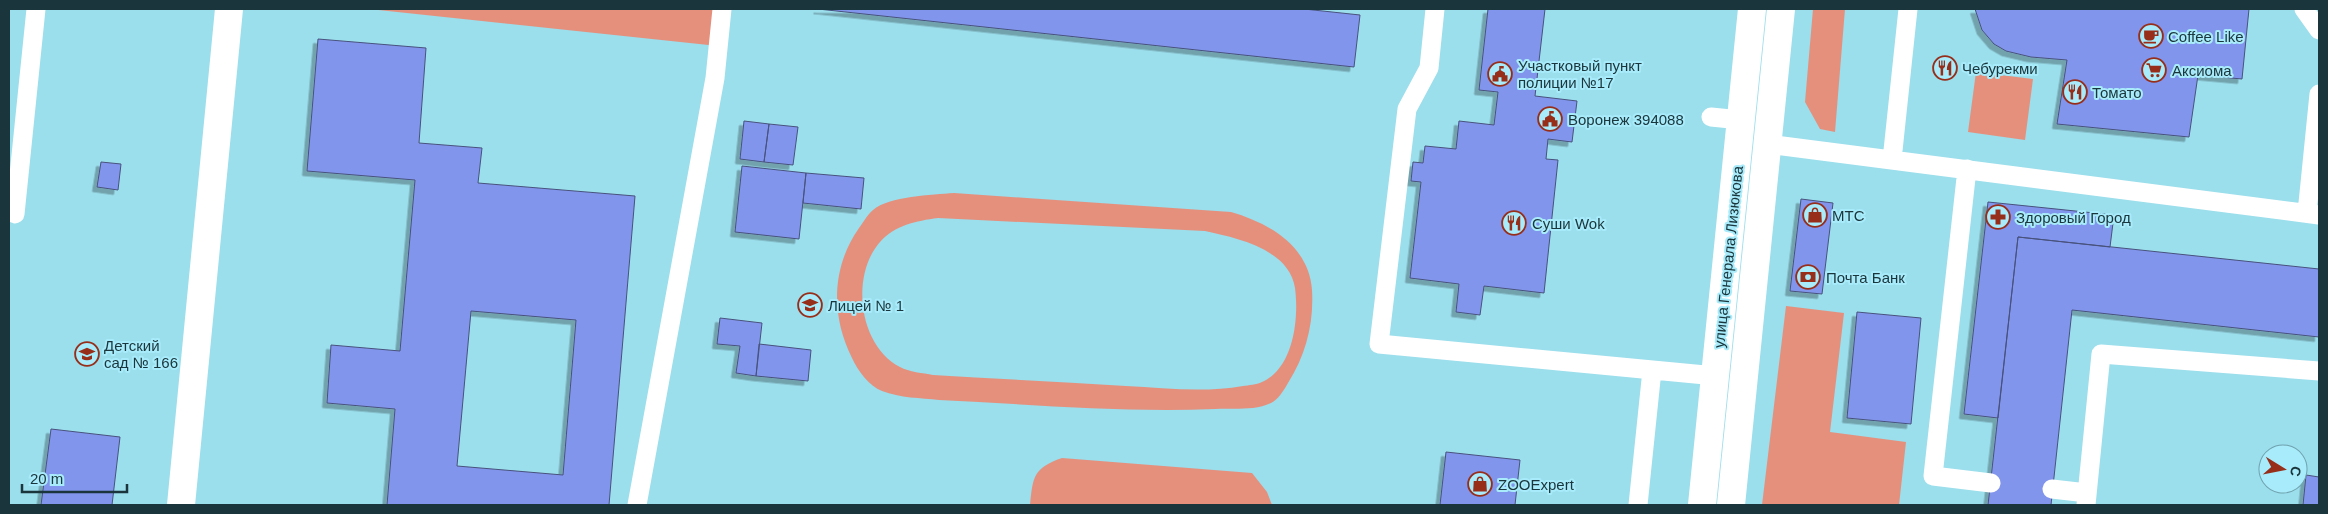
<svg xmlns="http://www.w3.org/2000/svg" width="2328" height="514" viewBox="0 0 2328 514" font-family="Helvetica,sans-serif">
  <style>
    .green { fill: #e5907d; fill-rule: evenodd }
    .building { fill: #8295ec; stroke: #48527c; fill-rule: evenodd; filter: url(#shadow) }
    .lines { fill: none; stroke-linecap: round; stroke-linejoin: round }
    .lane { stroke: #fff; stroke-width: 19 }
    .street { stroke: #fff; stroke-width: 28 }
    .secondary { stroke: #fff; stroke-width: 28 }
    .labels { text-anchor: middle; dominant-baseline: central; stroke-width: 4; stroke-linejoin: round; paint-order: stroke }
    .poi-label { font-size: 15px; fill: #1a353b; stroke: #a8ebfa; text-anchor: start }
    .street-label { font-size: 15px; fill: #1a353b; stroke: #a8ebfa }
  </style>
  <defs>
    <filter id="shadow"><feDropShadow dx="-4.5" dy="4.5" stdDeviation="0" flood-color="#0004"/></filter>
  </defs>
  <rect width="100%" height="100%" fill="#9bdeec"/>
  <!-- green -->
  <path class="green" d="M369,9H722L718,46Z
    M1813,9H1845L1835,132L1820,129L1805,102Z
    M1976,72L2033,79L2025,140L1968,132Z
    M954,193L1231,212C1269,223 1309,246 1312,290C1314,323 1306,355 1288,383C1284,390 1278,400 1271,403C1254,411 1233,408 1215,409C1123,413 1030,404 939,400C921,398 900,398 882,391C869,386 858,371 852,358C831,316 831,268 859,228C863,223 867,215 873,210C889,196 932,195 954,193ZM938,218L1205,231C1237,238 1289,249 1295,288C1299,318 1294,368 1262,382C1256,385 1249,385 1243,386C1204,393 1165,388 1126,386C1062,382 998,379 933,375C923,373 909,372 900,367C859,346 850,276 880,242C895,225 916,221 938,218Z
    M1786,306L1844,313L1830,432L1906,442L1899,505H1762Z
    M1062,458L1252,473L1267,492L1272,505H1030C1033,477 1033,468 1062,458Z"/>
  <!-- building -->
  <path class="building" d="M818,9H1304L1360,15L1354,67Z
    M1488,9H1545L1535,96L1577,101L1572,142L1548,139L1546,159L1558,160L1544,293L1484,286L1480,315L1456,312L1459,284L1410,278L1421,182L1411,181L1413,162L1423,163L1425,146L1456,149L1459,121L1494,125L1498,92L1479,90Z
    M1975,9H2249L2242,79L2198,75L2189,137L2057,124L2067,60L2031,57L2006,51L1994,44L1982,30Z
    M318,39L426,48L419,143L482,148L478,183L635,196L609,505H387L395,409L327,403L331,345L400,351L415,180L307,171ZM471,311L576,320L563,475L457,466Z
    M744,121L769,124L764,162L740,159Z
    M769,124L798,127L793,165L764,162Z
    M101,162L121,164L118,190L97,187Z
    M742,166L806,173L799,239L735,232Z
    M806,173L864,178L861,209L803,203Z
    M1801,199L1833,203L1822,294L1790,291Z
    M1988,202L2114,215L2110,247L2018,237L1998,418L1964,414Z
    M2018,237L2319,269V337L2072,310L2051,505H1988Z
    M1857,312L1921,318L1911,424L1847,418Z
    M720,318L762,323L756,376L736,373L740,346L717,344Z
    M759,344L811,350L808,381L756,376Z
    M51,429L120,437L112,505H41Z
    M1446,452L1520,460L1515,505H1440Z
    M2306,475L2319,477V505H2303Z"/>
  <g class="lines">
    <!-- lane -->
    <path class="lane" d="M1435,9L1429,68L1407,109L1379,344L1716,376
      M2304,9L2319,30
      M1711,117L1741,120
      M1767,144L2319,215
      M1892,160L1908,9
      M1967,169L1933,476L1991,483
      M2307,213L2319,94
      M15,214L36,9
      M2052,489L2087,493
      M637,505L715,78L722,9
      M1638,505L1652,370
      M2086,505L2101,354L2319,371"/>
    <!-- street -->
    <path class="street" d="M181,505L229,9"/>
    <!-- secondary -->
    <path class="secondary" d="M1702,505L1752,9
      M1731,505L1781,9"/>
  </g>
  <!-- icons -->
  <defs>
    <g id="cafe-ring" transform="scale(1.25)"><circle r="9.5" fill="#a8ebfa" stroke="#972e1a" stroke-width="1.5"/><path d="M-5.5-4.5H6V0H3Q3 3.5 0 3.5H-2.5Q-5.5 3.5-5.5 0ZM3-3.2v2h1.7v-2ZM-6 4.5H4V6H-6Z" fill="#972e1a"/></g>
    <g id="restaurant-ring" transform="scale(1.25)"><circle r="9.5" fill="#a8ebfa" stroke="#972e1a" stroke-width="1.5"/><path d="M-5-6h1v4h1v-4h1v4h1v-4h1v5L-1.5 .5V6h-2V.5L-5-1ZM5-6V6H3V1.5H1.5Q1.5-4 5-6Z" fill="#972e1a"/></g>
    <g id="supermarket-ring" transform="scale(1.25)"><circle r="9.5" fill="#a8ebfa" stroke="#972e1a" stroke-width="1.5"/><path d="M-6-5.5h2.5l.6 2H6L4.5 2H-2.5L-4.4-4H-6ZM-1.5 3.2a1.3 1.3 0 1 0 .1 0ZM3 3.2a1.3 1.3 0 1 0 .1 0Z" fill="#972e1a"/></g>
    <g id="civic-ring" transform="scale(1.25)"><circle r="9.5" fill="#a8ebfa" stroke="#972e1a" stroke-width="1.5"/><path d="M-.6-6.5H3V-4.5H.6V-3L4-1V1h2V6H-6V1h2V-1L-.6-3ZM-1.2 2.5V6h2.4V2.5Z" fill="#972e1a"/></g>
    <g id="shop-ring" transform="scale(1.25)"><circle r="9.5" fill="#a8ebfa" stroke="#972e1a" stroke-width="1.5"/><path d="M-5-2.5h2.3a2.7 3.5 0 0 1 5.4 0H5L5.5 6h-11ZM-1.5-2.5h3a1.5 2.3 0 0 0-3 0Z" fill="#972e1a"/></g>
    <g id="pharmacy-ring" transform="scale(1.25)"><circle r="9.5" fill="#a8ebfa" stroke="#972e1a" stroke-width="1.5"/><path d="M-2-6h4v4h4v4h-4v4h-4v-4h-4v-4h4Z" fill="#972e1a"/></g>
    <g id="bank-ring" transform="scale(1.25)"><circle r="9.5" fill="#a8ebfa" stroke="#972e1a" stroke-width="1.5"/><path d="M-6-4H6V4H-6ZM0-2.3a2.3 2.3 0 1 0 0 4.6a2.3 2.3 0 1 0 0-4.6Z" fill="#972e1a"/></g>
    <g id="school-ring" transform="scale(1.25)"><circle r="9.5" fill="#a8ebfa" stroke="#972e1a" stroke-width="1.5"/><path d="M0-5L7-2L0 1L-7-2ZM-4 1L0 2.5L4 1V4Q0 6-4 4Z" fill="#972e1a"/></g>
  </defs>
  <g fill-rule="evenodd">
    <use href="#cafe-ring" x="2151" y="36"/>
    <use href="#restaurant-ring" x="1945" y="68"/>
    <use href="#supermarket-ring" x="2154" y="70"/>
    <use href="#civic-ring" x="1500" y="74"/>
    <use href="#restaurant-ring" x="2075" y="92"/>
    <use href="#civic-ring" x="1550" y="119"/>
    <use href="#shop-ring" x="1815" y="215"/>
    <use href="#pharmacy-ring" x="1998" y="217"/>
    <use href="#restaurant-ring" x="1514" y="223"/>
    <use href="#bank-ring" x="1808" y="277"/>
    <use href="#school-ring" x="810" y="305"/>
    <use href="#school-ring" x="87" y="354"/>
    <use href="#shop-ring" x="1480" y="484"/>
  </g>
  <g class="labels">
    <!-- poi labels -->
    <g class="poi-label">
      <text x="2168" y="36">Coffee Like</text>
      <text x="1518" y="65">Участковый пункт<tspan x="1518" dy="17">полиции №17</tspan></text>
      <text x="1962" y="68">Чебурекми</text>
      <text x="2172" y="70">Аксиома</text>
      <text x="2092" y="92">Томато</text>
      <text x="1568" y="119">Воронеж 394088</text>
      <text x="1832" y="215">МТС</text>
      <text x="2016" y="217">Здоровый Город</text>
      <text x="1532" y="223">Суши Wok</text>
      <text x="1826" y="277">Почта Банк</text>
      <text x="828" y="305">Лицей № 1</text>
      <text x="104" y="345">Детский<tspan x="104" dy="17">сад № 166</tspan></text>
      <text x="1498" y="484">ZOOExpert</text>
    </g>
    <!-- street labels -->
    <g class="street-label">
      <text transform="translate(1728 257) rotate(-84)">улица Генерала Лизюкова</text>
    </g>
  </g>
  <!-- border -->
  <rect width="2328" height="514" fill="none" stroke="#1a353b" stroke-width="20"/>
  <!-- north arrow -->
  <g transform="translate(2283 469) rotate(100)"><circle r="24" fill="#a8ebfa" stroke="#6fa2ae"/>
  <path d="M0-4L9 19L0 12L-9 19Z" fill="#972e1a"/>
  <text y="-8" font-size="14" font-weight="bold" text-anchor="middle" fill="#1a353b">С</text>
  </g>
  <!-- scale -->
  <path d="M22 484v8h105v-8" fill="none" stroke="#1a353b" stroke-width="2.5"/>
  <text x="30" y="484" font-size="15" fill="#1a353b" stroke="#a8ebfa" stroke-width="4" paint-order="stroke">20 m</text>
</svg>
